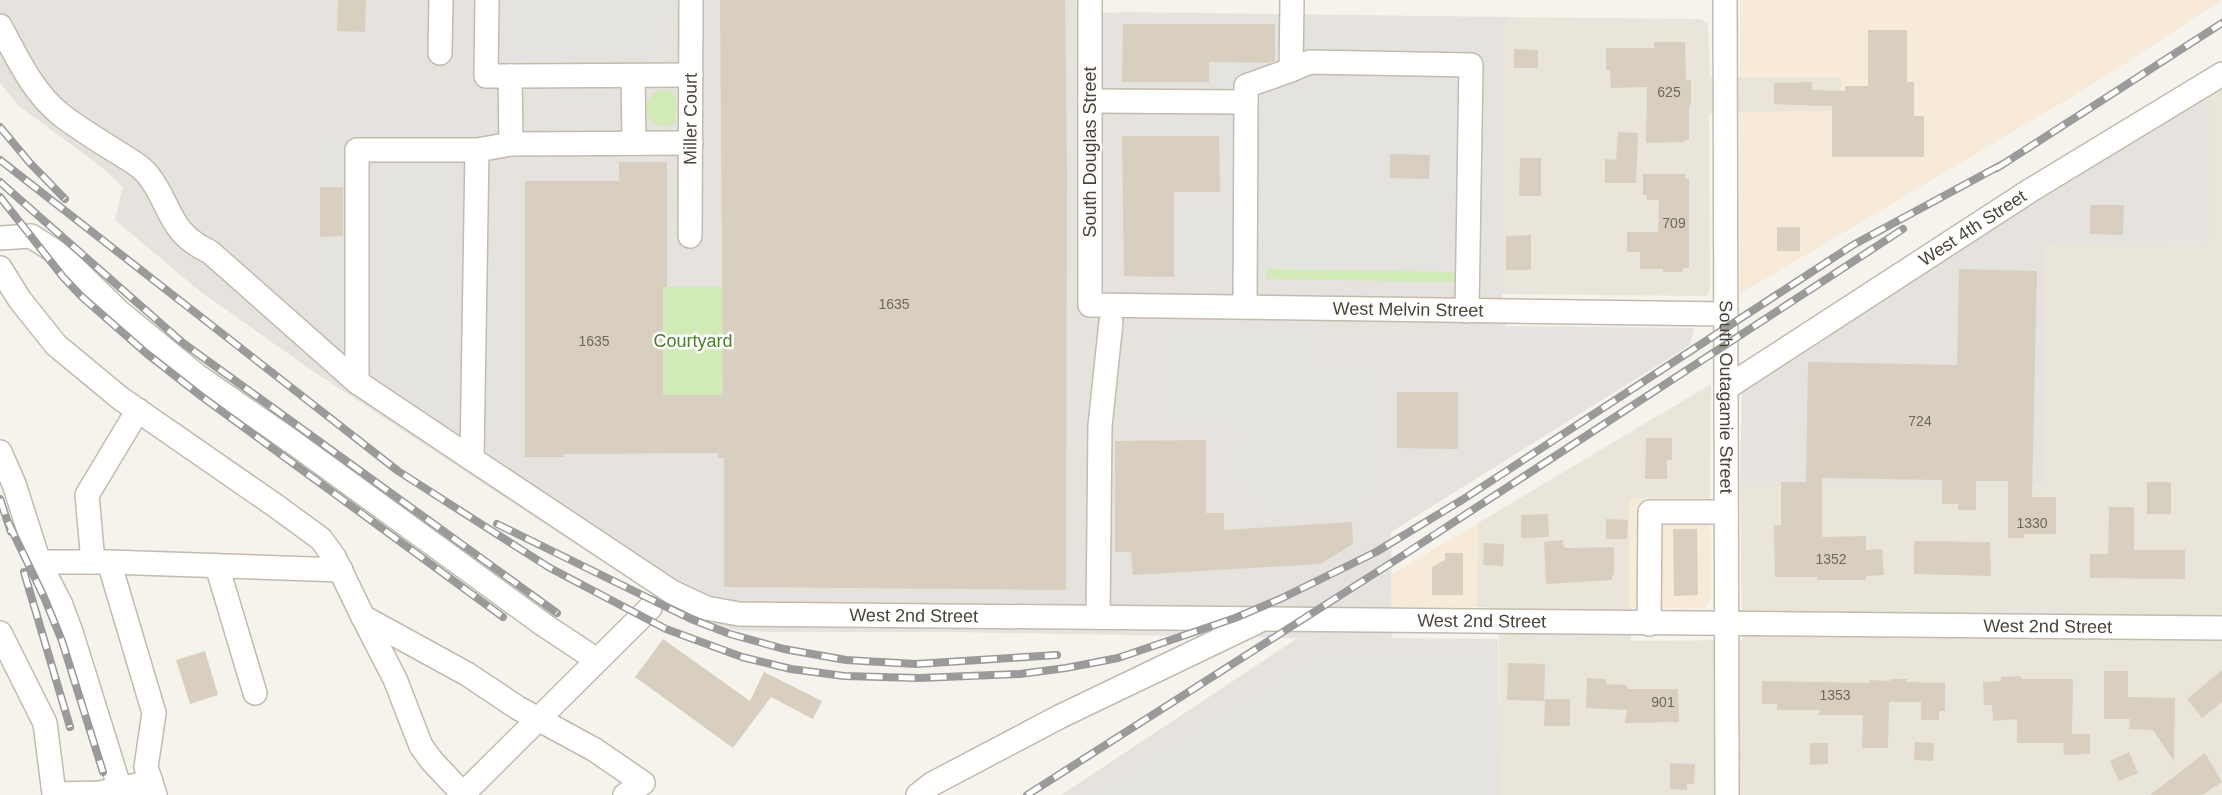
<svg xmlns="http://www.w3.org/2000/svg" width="2222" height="795" viewBox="0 0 2222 795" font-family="Helvetica,sans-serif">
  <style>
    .residential { fill: #eae5da }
    .commercial { fill: #f7ead8 }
    .industrial { fill: #e6e2dd }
    .green { fill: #d2eab5 }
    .parking { fill: #e5e3e0; fill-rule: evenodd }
    .building { fill: #d8cfc1 }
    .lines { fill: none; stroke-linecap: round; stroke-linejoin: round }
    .minor-casing { stroke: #c2bbae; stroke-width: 26 }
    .minor { stroke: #fff; stroke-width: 23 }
    .rail-casing { stroke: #9a9a9a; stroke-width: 8 }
    .rail { stroke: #fff; stroke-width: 5; stroke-dasharray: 16; stroke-linecap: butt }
    .labels { text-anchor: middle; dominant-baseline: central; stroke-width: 5; stroke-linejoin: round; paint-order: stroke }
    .number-label { font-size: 14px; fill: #6e675b }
    .street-label { font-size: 18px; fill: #4b4439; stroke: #fff }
    .park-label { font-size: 18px; fill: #4a7f2a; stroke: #fff }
  </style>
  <rect width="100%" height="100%" fill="#f6f3ec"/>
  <!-- residential -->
  <path class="residential" d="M1509,17L1700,19L1708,23L1710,77H1841L1842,111L1709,113L1710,285L1709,293L1706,296L1502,294V37Z
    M2222,82V795H1499V608L1477,607L1478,523L1711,384L1710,498H1629L1631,641L1742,640L1740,482L2043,483V244L2209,241V89Z"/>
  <!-- commercial -->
  <path class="commercial" d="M1740,0H2222L2095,83L1740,294L1739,112L1842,111L1841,77H1740Z
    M1629,498H1710L1711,592L1710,601L1704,608H1629Z
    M1478,523L1477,607H1392V574Z"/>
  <!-- industrial -->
  <path class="industrial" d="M0,0H1076L1077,14L1125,12L1509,17L1502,37V294L1506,326L1694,328L1690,345L1391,532L1392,638L1498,639L1499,795H1061L1298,638L951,632H770L734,630L696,617L639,586L310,369L201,292L115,220L123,187L100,166L19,106L0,83Z
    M2209,89V241L2043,244V483L1740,482L1742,385Z"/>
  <!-- green -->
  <path class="green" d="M658,90L671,91L676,99L675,121L668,127L657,125L648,117L647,101Z
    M1267,269L1458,272V282L1267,279Z
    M663,287H723V395H663Z"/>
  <!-- parking -->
  <path class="parking" d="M482,0H677L678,19L664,20V60H482Z
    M1275,24L1310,25V35L1502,37V272L1267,269V279L1174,277V207H1220L1219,136H1122V89L1208,90L1209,62L1274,63ZM1391,154L1429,155V179L1390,178Z
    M700,34H718L717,155H700Z
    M617,88V106H551V89Z
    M542,114H616V131L542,130Z
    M320,130H487L488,252H505L506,437H492L489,440L488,453L322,345L320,237L348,236L347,187H320Z
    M700,196H718L717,244H700Z
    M1154,321L1326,323V368L1389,369L1391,492L1384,498L1370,497V514L1252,515V499L1236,483H1222L1221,440H1238L1237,431L1233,429H1154Z
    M1318,651H1498L1499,795H1085Z"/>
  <!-- building -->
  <path class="building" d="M338,0H366L365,32L337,31Z
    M720,0H1065L1067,172L1066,590L724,587V458H718V453L564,454V457H525V181H619V162H667V287H663V395H723Z
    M1123,24H1275V61L1269,63L1209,62V82H1122Z
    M1868,30H1907V82H1914V116H1924V157H1832V106L1774,104V83L1812,82V90L1845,91V86H1868Z
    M1654,42H1685L1686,80H1691V105H1689V140H1684V142L1646,143L1647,87L1611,88L1610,70H1606V48H1654Z
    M1514,49L1538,50V68H1514Z
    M1618,132L1638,133L1636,183H1605V159L1616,160Z
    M1122,136H1219L1220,192H1174V277L1124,276Z
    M1390,154L1430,155L1429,179L1390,178Z
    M1520,158H1541V196H1519Z
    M1643,174H1685V179H1689V268H1683V272H1663V269H1640V252H1627V232H1658L1659,200H1647V195H1643Z
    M320,187H343V236L320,237Z
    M2090,205H2124L2123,235L2090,234Z
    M1777,227H1800V251H1777Z
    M1531,235V270H1506V236Z
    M1959,269L2037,271L2032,497H2056V534H2024V538H2008V481H1976V510H1958V504H1942V480L1822,478V537L1866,536V550L1882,549L1884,575L1866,576V580H1817V577H1775L1774,525H1781V482H1806L1808,362L1957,365Z
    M1397,392H1458V449L1397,448Z
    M1646,438H1672V460H1667V479H1645Z
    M1206,440V513H1224V530L1352,522L1353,544L1320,564L1133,575L1131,552H1115V441Z
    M2147,482H2171V514H2147Z
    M2109,507H2134V550H2185V579L2090,578V554H2108Z
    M1548,514L1549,537L1521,538V515Z
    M1606,519L1628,520L1627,539H1606Z
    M1673,529H1697L1698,595L1674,596Z
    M1563,540L1564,547L1568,548L1614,547V575H1612V580L1546,584L1544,542Z
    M1914,541L1990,542L1991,576L1914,574Z
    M1484,543L1504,544L1503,566L1483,565Z
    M1445,553H1463V595H1432V567L1445,560Z
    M663,639L750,701L764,672L822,701L813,719L771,697L733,748L635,677Z
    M205,651L218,695L190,704L176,660Z
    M1508,663L1545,664L1544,701L1507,700Z
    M2222,670V702L2202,718L2187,699Z
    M2104,671H2128V697L2175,698L2174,761L2153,730L2129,729L2130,719H2104Z
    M2021,676V679H2073L2072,734H2090V754L2064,755L2063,743H2017V719L1993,721L1992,705H1984L1983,682L2001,681V677Z
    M1587,678L1606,679V684L1627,685V689H1678L1679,722L1625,723L1627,710L1586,708Z
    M1890,679H1907L1906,682L1945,683V711H1939V720H1921V702H1889L1888,748H1862L1863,715H1819L1820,710H1777V704H1762V681L1870,683V680L1890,681Z
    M1545,699H1570V726H1544Z
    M1915,742L1934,743L1933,761L1914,760Z
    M1810,743H1828V764L1810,765Z
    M2129,752L2138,773L2119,781L2110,761Z
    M2205,753L2222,782L2202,795H2150Z
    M1670,763L1695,764L1694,784H1687V790L1670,789Z"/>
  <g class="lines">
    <!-- minor casing -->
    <g class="minor-casing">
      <g id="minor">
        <path d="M487,0L486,76H510"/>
        <path id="s1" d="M1090,0V305L1726,314"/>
        <path id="s2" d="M1725,0L1727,795"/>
        <path d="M0,26C17,57 32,91 60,114C79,129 101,142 122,155C131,161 141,166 148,175C172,205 167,232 210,252L357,382"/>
        <path d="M440,53L441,0"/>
        <path d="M1291,70L1310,62L1471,65L1467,311"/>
        <path d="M633,76L634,143"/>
        <path d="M1090,101L1246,102L1245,307"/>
        <path d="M1246,102V86L1291,70L1292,0"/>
        <path d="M691,143L511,144L510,76L691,75"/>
        <path d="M477,150H357V382L472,459L477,150L511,144"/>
        <path id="s3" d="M690,236L691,0"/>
        <path d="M0,238L31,236L62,256L118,311L196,375L294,443L544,625L597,660"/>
        <path d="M0,268L20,300L56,345L120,398L276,506L321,539L334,557L363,617L395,679L421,746L432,761L463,794"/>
        <path id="s4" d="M1726,388L2031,190L2222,74"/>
        <path d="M0,452L14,484L39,562H109L154,713L146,767L155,795"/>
        <path id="s5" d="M472,459L672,592L706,608L739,614L2222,628"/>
        <path d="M39,562L61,605L71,632L120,789"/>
        <path d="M93,562L87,495L138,410"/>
        <path d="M109,562L341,570"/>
        <path d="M217,566L255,693"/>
        <path d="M363,617L467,674L518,708L595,750L643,783L625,795"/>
        <path d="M1098,617L1100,426L1111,322"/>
        <path d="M1649,624L1650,512H1726"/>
        <path d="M0,633L45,723L54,794L100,793L151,782"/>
        <path d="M462,795L650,608"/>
        <path d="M918,795L932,784L1059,717L1257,622"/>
      </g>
    </g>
    <!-- minor -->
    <use href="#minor" class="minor"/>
    <!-- rail casing -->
    <g class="rail-casing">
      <path id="rail" d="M0,127L30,163L65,199
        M0,160L398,471L550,568L666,629L742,657L791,669L844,676L919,678L1020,674L1066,668L1118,658L1235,618L1280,599L1376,552L1462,500L1853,245L2003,164
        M1997,168L2222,23
        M0,182L183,343L557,613
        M0,197L63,277L81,296L146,353L201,396L503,617
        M0,499L11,532
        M8,522L44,597L62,641L103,772
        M497,524L691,619L730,634L784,649L846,660L916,664L1057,655
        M24,572L70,727
        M1027,795L1402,556L1903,229"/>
    </g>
    <!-- rail -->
    <use href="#rail" class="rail"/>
  </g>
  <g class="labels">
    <!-- number labels -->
    <g class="number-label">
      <text x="1669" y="92">625</text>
      <text x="1674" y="223">709</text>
      <text x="894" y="304">1635</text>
      <text x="594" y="341">1635</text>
      <text x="1920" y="421">724</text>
      <text x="2032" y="523">1330</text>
      <text x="1831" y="559">1352</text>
      <text x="1835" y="695">1353</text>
      <text x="1663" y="702">901</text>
    </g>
    <!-- street labels -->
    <g class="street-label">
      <text stroke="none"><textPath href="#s3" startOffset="117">Miller Court</textPath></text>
      <text transform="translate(1090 152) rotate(-90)">South Douglas Street</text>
      <text stroke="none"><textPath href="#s4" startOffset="294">West 4th Street</textPath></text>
      <text stroke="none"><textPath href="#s1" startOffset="623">West Melvin Street</textPath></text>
      <text stroke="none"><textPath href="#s2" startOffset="397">South Outagamie Street</textPath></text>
      <text stroke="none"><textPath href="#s5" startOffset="486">West 2nd Street</textPath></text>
      <text stroke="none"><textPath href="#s5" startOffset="1054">West 2nd Street</textPath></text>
      <text stroke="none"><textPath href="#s5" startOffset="1620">West 2nd Street</textPath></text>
    </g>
    <!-- park labels -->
    <g class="park-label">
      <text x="693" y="341">Courtyard</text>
    </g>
  </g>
</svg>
